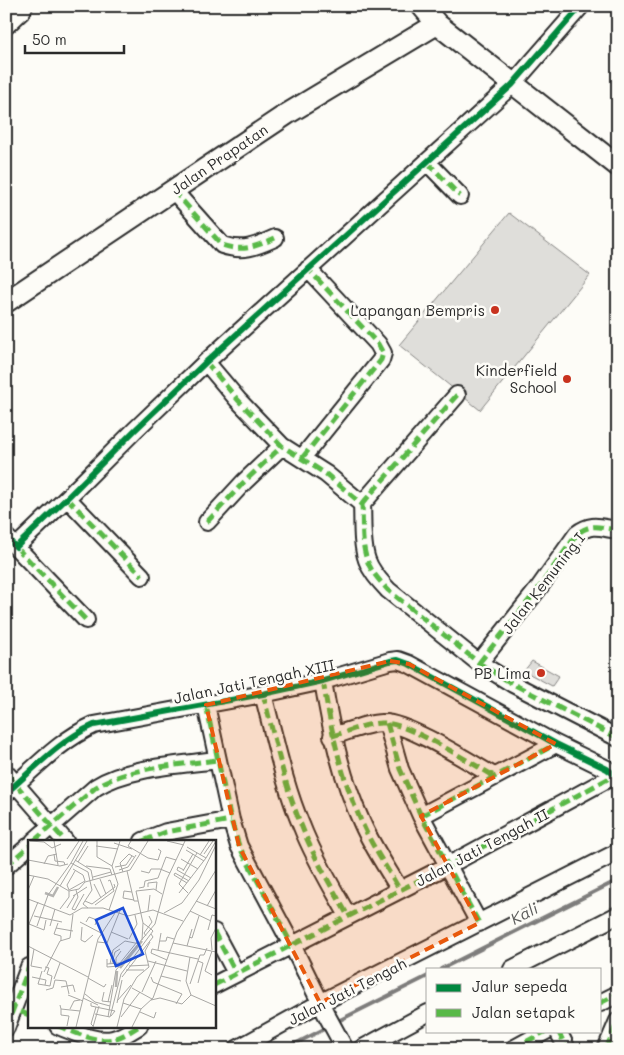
<svg xmlns="http://www.w3.org/2000/svg" width="624" height="1055" viewBox="0 0 624 1055" font-family="Mali,sans-serif">
  <style>
    .green { fill: #dfdeda; stroke: #858482 }
    .lines { fill: none; stroke-linecap: round; stroke-linejoin: round }
    .stream { stroke: #7e7d7b; stroke-width: 4 }
    .minor-casing { stroke: #2b2b2b; stroke-width: 20 }
    .major-casing { stroke: #2b2b2b; stroke-width: 24 }
    .minor { stroke: #fdfcf7; stroke-width: 16 }
    .major { stroke: #fdfcf7; stroke-width: 20 }
    .quiet { stroke: #58b947; stroke-width: 5; stroke-dasharray: 10 5; stroke-linecap: butt }
    .cycleway-casing { stroke: #fdfcf7; stroke-width: 9 }
    .cycleway { stroke: #00873e; stroke-width: 6 }
    .marked { fill: #e8590c; fill-opacity: 0.2; stroke: #e8590c; stroke-width: 4; stroke-dasharray: 10 6; stroke-linejoin: round }
    .poi-dot { fill: #c8321e; stroke: #fdfcf7; stroke-width: 2 }
    .labels { text-anchor: middle; dominant-baseline: central; stroke-width: 5; stroke-linejoin: round; paint-order: stroke }
    .street-label { font-size: 15px; fill: #2b2b2b; stroke: #fdfcf7 }
    .poi-label { font-size: 15px; fill: #2b2b2b; stroke: #fdfcf7; text-anchor: end }
    .water-label { font-size: 16px; font-style: italic; fill: #5b5b5a; stroke: #fdfcf7 }
    .inset-river { fill: none; stroke: #b5b4b1; stroke-width: 2.5 }
    .inset-road { fill: none; stroke: #a9a8a5; stroke-width: 1 }
    .view { fill: #1d4ed8; fill-opacity: 0.15; stroke: #1d4ed8; stroke-width: 2.5 }
    .inset-edge { fill: none; stroke: #2b2b2b; stroke-width: 2.5 }
  </style>
  <rect width="100%" height="100%" fill="#fdfcf7"/>
  <filter id="ink" filterUnits="userSpaceOnUse"><feTurbulence type="fractalNoise" baseFrequency=".02" numOctaves="2"/><feDisplacementMap in="SourceGraphic" scale="10" xChannelSelector="R" yChannelSelector="G"/><feConvolveMatrix kernelMatrix="1 2 1 2 8 2 1 2 1" color-interpolation-filters="sRGB"/></filter>
  <g filter="url(#ink)">
    <!-- green -->
    <path class="green" d="M509,213L590,275L480,410L399,345Z
      M532,661L559,676L552,686L524,671Z"/>
    <g class="lines">
      <!-- stream -->
      <path class="stream" d="M441,969L618,880
        M336,1022L428,976
        M285,1049L328,1027"/>
      <!-- minor casing -->
      <g class="minor-casing">
        <path id="minor" d="M6,26L22,11L24,6
          M427,162L460,196
          M173,190L222,245C243,252 255,247 275,238
          M206,362L238,400L282,446L326,474L362,504C363,522 361,543 367,560C371,572 380,581 388,590L479,663L513,684L618,738
          M302,458L381,360L383,353L378,344L308,269
          M67,498L142,576
          M362,504L457,395
          M207,522L244,482L282,446
          M6,537L16,547L67,498L135,430L206,362L512,85L581,6
          M16,547L86,620
          M479,663L538,589L577,534C592,522 601,528 618,530
          M323,681C331,730 341,777 362,823C372,846 387,868 400,890
          M263,694C275,739 284,785 302,827C314,858 332,887 348,916
          M206,705L231,820L239,846L292,945L326,1014L345,1049
          M387,723L400,769L421,816L479,923
          M332,736C347,732 369,722 384,723C408,723 471,763 494,776
          M6,773L65,841
          M6,793C34,769 60,740 94,725L263,694L323,681L390,661L398,660L409,664L556,744L607,769L615,775L618,780
          M421,816L556,744
          M34,841L96,787C128,767 180,765 217,760
          M143,841L166,832L231,820
          M6,866L29,846
          M214,932L236,973
          M512,969L618,915
          M214,985L449,865L615,775
          M600,1003L618,994
          M58,1026C74,1032 96,1043 113,1039C122,1037 131,1031 139,1026
          M6,1028L29,967
          M558,1031L567,1049
          M237,1049L320,1003L618,852
          M361,1049L428,1013
          M513,1049L546,1031
          M606,1049L618,1021"/>
      </g>
      <!-- major casing -->
      <g class="major-casing">
        <path id="major" d="M422,6L437,24L618,166
          M6,302L287,114L437,24"/>
      </g>
      <!-- minor -->
      <use href="#minor" class="minor"/>
      <!-- major -->
      <use href="#major" class="major"/>
      <!-- quiet -->
      <path class="quiet" d="M427,162L460,196
        M173,190L222,245C243,252 255,247 275,238
        M206,362L238,400L282,446L326,474L362,504C363,522 361,543 367,560C371,572 380,581 388,590L479,663L513,684L618,738
        M302,458L381,360L383,353L378,344L308,269
        M67,498L142,576
        M362,504L457,395
        M207,522L244,482L282,446
        M16,547L86,620
        M479,663L538,589L577,534C592,522 601,528 618,530
        M323,681C331,730 341,777 362,823C372,846 387,868 400,890
        M263,694C275,739 284,785 302,827C314,858 332,887 348,916
        M206,705L231,820L239,846L292,945
        M387,723L400,769L421,816L479,923
        M332,736C347,732 369,722 384,723C408,723 471,763 494,776
        M6,773L65,841
        M421,816L556,744
        M34,841L96,787C128,767 180,765 217,760
        M143,841L166,832L231,820
        M6,866L29,846
        M214,932L236,973
        M214,985L449,865L615,775
        M600,1003L618,994
        M6,1006L29,1015
        M58,1026C74,1032 96,1043 113,1039C122,1037 131,1031 139,1026
        M6,1028L29,967
        M558,1031L567,1049
        M513,1049L546,1031
        M606,1049L618,1021"/>
      <!-- cycleway casing -->
      <g class="cycleway-casing">
        <path id="cycleway" d="M6,537L16,547L67,498L135,430L206,362L512,85L581,6
          M6,793C34,769 60,740 94,725L263,694L323,681L390,661L398,660L409,664L556,744L607,769L615,775L618,780"/>
      </g>
      <!-- cycleway -->
      <use href="#cycleway" class="cycleway"/>
    </g>
  </g>
  <!-- marked area -->
  <path class="marked" d="M390,661L409,664L556,744L421,816L479,923L320,1003L239,846L206,705Z"/>
  <!-- markers -->
  <g class="poi-dot">
    <circle cx="495" cy="310" r="5"/>
    <circle cx="567" cy="379" r="5"/>
    <circle cx="541" cy="673" r="5"/>
  </g>
  <g class="labels">
    <!-- street labels -->
    <g class="street-label">
      <text transform="translate(219 159) rotate(-34)">Jalan Prapatan</text>
      <text transform="translate(543 583) rotate(-52)">Jalan Kemuning I</text>
      <text transform="translate(254 681) rotate(-12)">Jalan Jati Tengah XIII</text>
      <text transform="translate(482 847) rotate(-28)">Jalan Jati Tengah II</text>
      <text transform="translate(347 991) rotate(-27)">Jalan Jati Tengah</text>
    </g>
    <!-- poi labels -->
    <g class="poi-label">
      <text x="485" y="310">Lapangan Bempris</text>
      <text x="557" y="370">Kinderfield<tspan x="557" dy="17">School</tspan></text>
      <text x="531" y="673">PB Lima</text>
    </g>
    <!-- water labels -->
    <g class="water-label">
      <text transform="translate(524 913) rotate(-27)">Kali</text>
    </g>
  </g>
  <!-- overview -->
  <g transform="translate(28 840)">
    <rect width="188" height="188" fill="#fdfcf7"/>
    <path class="inset-river" d="M17,53L25,56L30,47M92,128L114,101M88,147L89,131"/>
    <path class="inset-road" d="M2,1L16,2L24,8L33,4M26,1L30,25M69,1V17L84,26L90,44L81,70M103,1L100,6L120,18L130,20L133,11L130,9M139,1L156,5M86,3L104,9M68,6L90,9M158,10L176,21M26,14L27,21L36,22L37,25M176,14L185,1M172,15L181,1M178,18L188,1M39,19L51,1M153,19L170,29M0,20L32,26L40,24M47,20L63,30L65,40M50,22L60,6M43,23L60,32L64,50L55,64L60,68M43,23L55,1M16,24L20,16L29,14M58,26L82,29L84,35M84,26L92,1M87,27L98,25L104,16M45,29L55,35L57,41L41,50L39,45L47,31M91,30L100,27L108,15M156,30L150,27L149,30L163,38M99,31L106,61H110M113,31L121,33L123,29H132L142,33M155,31L165,14M95,32L92,23L101,14L106,17M0,35L20,39L41,51L51,49L57,42L102,30L120,1M65,37L83,32M72,39L78,54M159,43L146,35L147,33L161,41M66,44L73,58M32,46L59,1M120,47V43L129,42L128,50M111,48L116,47L117,41L130,38L138,17L148,20M0,50L6,36M104,52L96,51L95,58L106,60M151,53L178,18L159,7M160,53L151,44L169,13M45,56L59,47M0,59L42,75L54,68H75L100,76L125,70L155,81M57,61L64,64L87,47L86,44M168,61L188,69M10,62L1,84L16,90L18,80M67,65L86,51L82,40L80,41M179,66L188,50M39,68L47,55M32,69L41,57V51M44,69L47,70L56,54M44,69L50,57L48,50M120,71L122,55M162,71L183,81M136,73L154,63L171,40L188,5M6,76L34,82M52,82L73,93M58,82L61,77L69,80L67,85M30,83L26,94L33,96V101M9,86L20,55L43,23M22,86L27,69M54,87L53,100L57,102L65,95M28,88L45,91M123,89L115,83L108,51L126,49L134,54M180,90L184,75L188,76M83,92L100,99M118,96L116,93L124,82L121,76M161,97L164,98L171,76M101,99L109,84L107,75M114,100L115,83M132,101H138L139,97L146,99M70,102L79,103L93,68M145,103L188,112M0,106L60,137M159,106L164,89M6,109L3,126L14,128M124,109L170,119M124,109L123,113L139,120M130,110L133,93M184,110L183,98L188,88M162,117L158,141L163,155M79,119V127L91,126M120,121L159,131M170,121L175,123L170,143M84,123L87,112L92,109M79,124L92,123L109,102M82,124L85,110L97,101L112,104M88,125V118L93,111M101,126L121,125M121,127L117,111L122,102M98,130H116M14,131L10,144L22,146L24,136L19,134L21,128L17,127M16,132L32,101L42,98L45,74M184,135L177,131L184,111M133,136L153,141M4,137L18,140L17,145M94,137L125,97L123,94M123,137L125,142L154,154L148,164M60,138L76,147L78,144M26,139L32,123M27,140L38,141L41,154M162,144L172,115H176L179,108M33,147L45,145L47,152M104,148L124,159M18,150L25,148L27,140M76,152L74,161L83,162M114,152L128,121M57,154L67,162L82,166M40,155L55,161M163,155L188,166M55,158L70,165M123,160L132,158L154,164L163,155M89,161L103,145M80,162L84,145M63,163V166L87,171L83,176M89,163L94,140M95,163L113,169M32,165L33,169L52,171M33,169V175L41,176L39,186M42,169L46,161L52,160M112,172L126,178L128,172M67,174L82,177L93,134L125,91L123,89M80,177L88,130L127,84L139,39L157,1M93,177L112,152M65,186L63,184L68,167M48,187L70,99L87,73M65,187L71,166M89,187L96,159L109,137L121,127M104,187L113,169L125,158L149,92L188,30"/>
    <path class="view" d="M95,68L115,114L88,126L68,80Z"/>
    <rect width="188" height="188" class="inset-edge"/>
  </g>
  <!-- margin -->
  <rect width="624" height="1055" fill="none" stroke="#fdfcf7" stroke-width="25"/>
  <rect x="12" y="12" width="599" height="1030" fill="none" stroke="#2b2b2b" stroke-width="2" filter="url(#ink)"/>
  <!-- legend -->
  <rect x="426" y="968" width="175" height="65" fill="#fdfcf7" stroke="#a9a8a5"/>
  <rect x="436" y="984" width="25" height="8" fill="#00873e" stroke="#a9a8a5"/>
  <text x="472" y="992" font-size="15" fill="#2b2b2b">Jalur sepeda</text>
  <rect x="436" y="1009" width="25" height="8" fill="#58b947" stroke="#a9a8a5"/>
  <text x="472" y="1018" font-size="15" fill="#2b2b2b">Jalan setapak</text>
  <!-- scale -->
  <path d="M25 45v8h99v-8" fill="none" stroke="#2b2b2b" stroke-width="2.5"/>
  <text x="32" y="45" font-size="15" fill="#2b2b2b" stroke="#fdfcf7" stroke-width="4" paint-order="stroke">50 m</text>
</svg>
